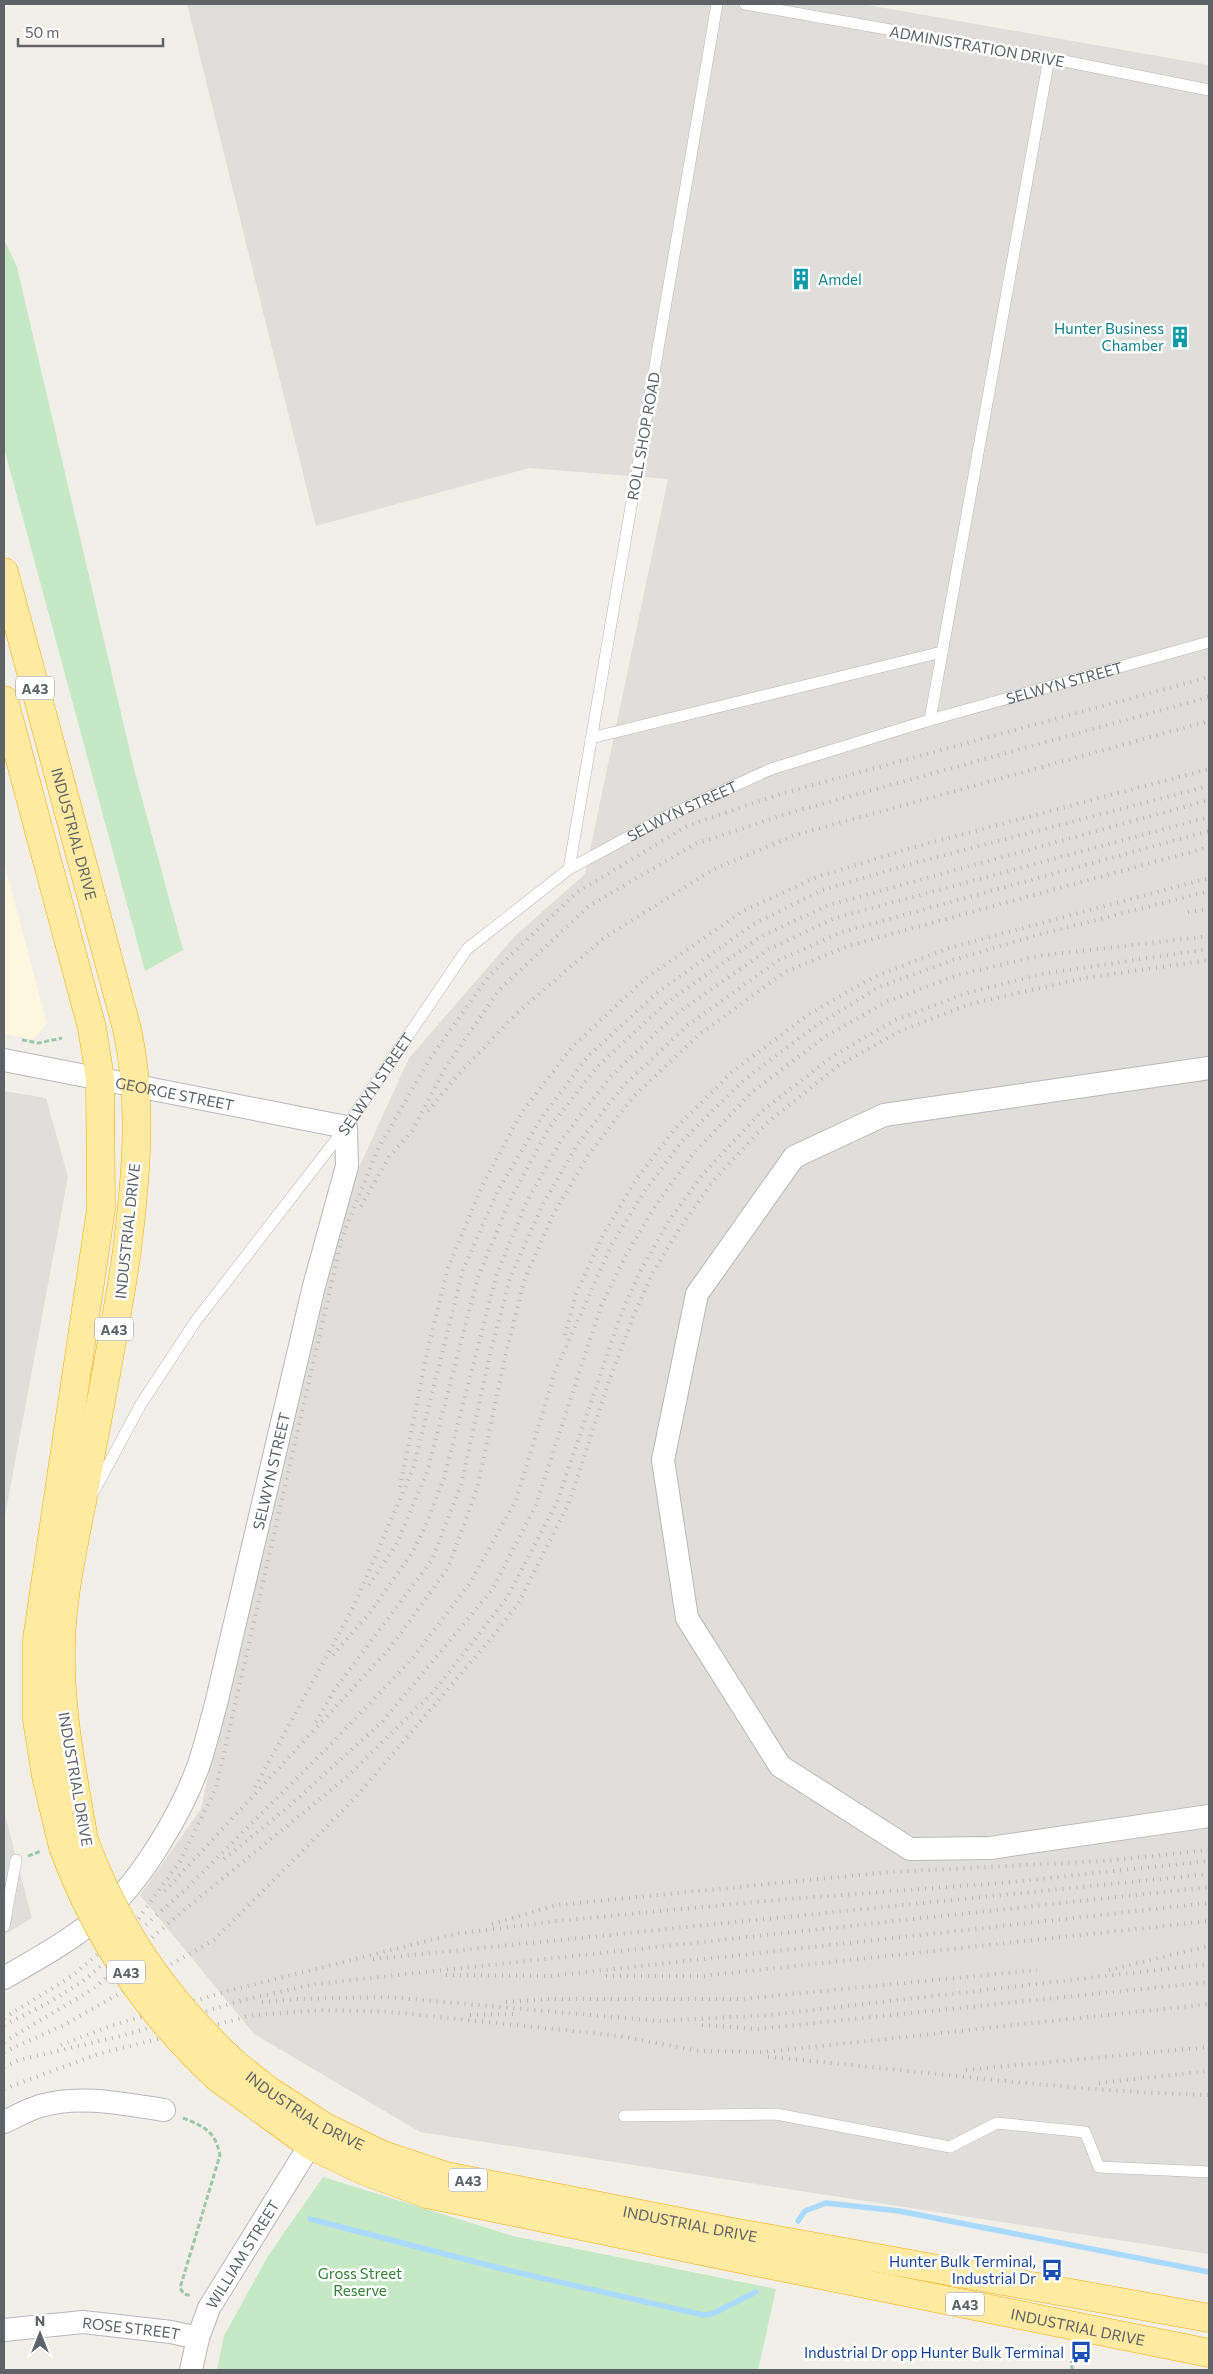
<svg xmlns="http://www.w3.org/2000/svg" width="1213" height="2374" viewBox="0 0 1213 2374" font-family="Commissioner,sans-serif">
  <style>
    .commercial { fill: #fef7e0 }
    .industrial { fill: #e0deda }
    .green { fill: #c5e8c5 }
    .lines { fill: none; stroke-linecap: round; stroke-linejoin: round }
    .stream { stroke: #aadaff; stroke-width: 5.5 }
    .service-casing { stroke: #b5b8bc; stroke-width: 12 }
    .minor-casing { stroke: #b5b8bc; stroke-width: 24 }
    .trunk-casing { stroke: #f9ab00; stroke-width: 29 }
    .path { stroke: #9cc7a9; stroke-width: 3; stroke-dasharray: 5 2.5; stroke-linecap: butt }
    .service { stroke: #fff; stroke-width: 11 }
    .minor { stroke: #fff; stroke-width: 22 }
    .trunk { stroke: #feeaa1; stroke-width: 28 }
    .rail { stroke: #b6b7b8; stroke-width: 4; stroke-dasharray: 1 6; stroke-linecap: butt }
    .trunk-bridge-casing { stroke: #f9ab00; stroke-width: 29; stroke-linecap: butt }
    .trunk-bridge { stroke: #feeaa1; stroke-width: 28 }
    .labels { text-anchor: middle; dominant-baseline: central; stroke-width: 5; stroke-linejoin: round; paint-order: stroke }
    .shield { fill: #fff; stroke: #8f9295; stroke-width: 1 }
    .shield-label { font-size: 14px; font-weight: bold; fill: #5f6368 }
    .street-label { font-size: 15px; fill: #5f6368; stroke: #fff }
    .culture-label { font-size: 15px; fill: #0d838f; stroke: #fff; text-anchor: start }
    .transit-label { font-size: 15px; fill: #164399; stroke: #fff; text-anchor: end }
    .park-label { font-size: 15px; fill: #348238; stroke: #fff }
  </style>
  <rect width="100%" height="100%" fill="#f1efe8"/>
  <!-- commercial -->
  <path class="commercial" d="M4,863L47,1024L33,1039L4,1034Z"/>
  <!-- industrial -->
  <path class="industrial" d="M187,4H862L1209,65V2254L420,2132L254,2034L140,1895L201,1809L270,1488L340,1209L409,1058L515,936L585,874L668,479L529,468L316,526Z
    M4,1091L46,1098L68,1177L4,1521Z
    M4,1811L32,1918L4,1935Z"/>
  <!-- green -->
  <path class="green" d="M4,239L17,267L134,769L183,950L145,971L4,448Z
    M323,2177L513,2236L776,2289L758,2370H217L224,2336L268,2256Z"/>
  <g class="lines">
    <!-- stream -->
    <path class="stream" d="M310,2219L507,2270L703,2315L712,2314L756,2292
      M798,2221L805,2211L826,2203L899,2211L1209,2272"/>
    <!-- service casing -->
    <g class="service-casing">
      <g id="service">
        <path d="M745,4L1049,58L1209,90"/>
        <path d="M930,720L1049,58"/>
        <path d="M591,738L942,652"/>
        <path d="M569,869L717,4"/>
        <path id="s1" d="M93,1493L141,1404L195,1322L346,1127L467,949L569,869L665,817L771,769L930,720L1209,642"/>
        <path d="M4,1926L16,1860"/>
        <path d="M624,2116L776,2114L950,2147L997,2123L1085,2132L1099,2167L1209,2172"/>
      </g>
    </g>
    <!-- minor casing -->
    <g class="minor-casing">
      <g id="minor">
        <path id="s2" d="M4,1060L346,1127L347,1166L314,1286L216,1704C210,1725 205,1747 198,1767C181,1813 143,1878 106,1911C75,1938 39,1958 4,1978"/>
        <path d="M1209,1068L884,1115L794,1157L697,1294L663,1460L687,1618L780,1766L910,1849L990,1848L1209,1816"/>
        <path d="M4,2122C15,2117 27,2110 40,2106C80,2094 124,2104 164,2110"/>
        <path id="s3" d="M4,2330L83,2322L171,2332L198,2338"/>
        <path id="s4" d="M191,2370L198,2338L209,2308L310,2145"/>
      </g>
    </g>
    <!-- trunk casing -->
    <g class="trunk-casing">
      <g id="trunk">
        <path id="s5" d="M4,572L127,1029C143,1101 136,1178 127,1250C115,1335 97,1418 82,1502C73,1548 62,1597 61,1644C59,1711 73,1775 84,1840"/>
        <path d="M4,700L92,1028L100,1078L101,1209L37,1639V1720L46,1776L63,1847"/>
        <path id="s6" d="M234,2063L268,2090L323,2126L383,2155L446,2176L727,2231L1209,2318"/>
        <path id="s7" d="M218,2078L310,2145L365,2171L427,2194L721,2255L1209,2353"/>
      </g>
    </g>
    <!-- path -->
    <path class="path" d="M22,1040L39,1043L62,1038
      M28,1856L41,1851
      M183,2118C205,2127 215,2131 220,2155L180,2288L184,2294L192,2296
      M1073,2370L1071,2365L1074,2350"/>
    <!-- service -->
    <use href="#service" class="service"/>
    <!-- minor -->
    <use href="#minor" class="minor"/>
    <!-- trunk -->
    <use href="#trunk" class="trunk"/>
    <!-- rail -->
    <path class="rail" d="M1188,912L1209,909
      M428,1111L457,1076L516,1014L605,937L714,869L795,835L1209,721
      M361,1206L389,1157L412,1131L444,1070L499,990L589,906L695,844L789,813L1209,697
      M565,1335L576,1294L602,1237L635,1181L674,1130L733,1071L809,1014L874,977L949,948L1209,878
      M400,1487L428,1348L448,1268L482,1186L522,1112L572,1047L646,978L743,911L817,877L911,848L1209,769
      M369,1585L396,1545L427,1472L478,1277L511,1198L549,1128L597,1067L666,1003L760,937L829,905L1209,800
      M333,1655L368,1615L412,1553L424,1529L444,1478L497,1273L528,1199L562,1139L611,1076L676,1014L769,949L835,918L1209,817
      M316,1722L335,1689L432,1560L461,1485L490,1354L510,1278L542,1206L577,1145L623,1086L688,1025L779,960L842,932L1209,831
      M255,1787L353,1608L413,1469L463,1270L498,1190L540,1120L588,1056L658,992L752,925L822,890L918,862L1209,786
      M224,1859L286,1809L383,1721L492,1590L536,1505L601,1306L626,1255L656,1205L692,1155L751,1093L823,1038L886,1002L958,975L1038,956L1209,936
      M165,1891L390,1648L448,1568L477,1489L505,1357L525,1278L554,1213L589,1154L633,1097L700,1034L785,972L851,945L1209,847
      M492,1924L557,1905L889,1872L1105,1861L1209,1850
      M373,1959L1209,1874
      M1109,1970L1209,1946
      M446,1975L551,1976L1209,1903
      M606,1976H703L1209,1921
      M262,2002L297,1999L387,1997L660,2021L769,2015L1209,1964
      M506,2002L547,1999H741L1037,1970
      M470,2015L515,2014
      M4,2018L72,1976L136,1922L180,1861L216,1788L342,1237L378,1149L429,1060L488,977L576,893L687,826L780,794L1209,677
      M4,2025L50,2002L86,1979L189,1886L332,1743L412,1659L470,1583L516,1500L555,1372L612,1244L644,1192L682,1141L744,1080L814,1027L879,987L953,960L1034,936L1209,891
      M702,2025L758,2029L1209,1982
      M4,2042L93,1989L177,1916L349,1775L434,1691L507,1598L557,1502L622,1311L642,1268L670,1219L704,1173L762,1111L833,1056L895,1020L967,993L1042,974L1209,949
      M61,2045L113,2025L228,1991L455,1934L557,1921L776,1900L1001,1883L1209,1861
      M4,2052L64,2025L214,1940L356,1797L494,1635L518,1604L569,1503L609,1381L634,1315L652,1274L680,1228L714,1180L768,1122L838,1066L900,1031L970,1004L1085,978L1209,960
      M768,2057C915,2070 1062,2091 1209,2095
      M4,2067L19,2060L121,2036L244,2000L315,1984L1209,1887
      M966,2070L1209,2047
      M1099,2083L1209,2071
      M4,2089L98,2054L254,2015L324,2010L391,2012L620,2036L699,2051L765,2052L1209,2004"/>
    <!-- trunk-bridge casing -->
    <g class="trunk-bridge-casing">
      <path id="trunk-bridge" d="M84,1840C118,1931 164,1997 234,2063
        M63,1847C97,1939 147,2012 218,2078"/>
    </g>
    <!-- trunk-bridge -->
    <use href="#trunk-bridge" class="trunk-bridge"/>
  </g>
  <!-- icons -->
  <defs>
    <g id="building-bare" transform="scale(1.725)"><path d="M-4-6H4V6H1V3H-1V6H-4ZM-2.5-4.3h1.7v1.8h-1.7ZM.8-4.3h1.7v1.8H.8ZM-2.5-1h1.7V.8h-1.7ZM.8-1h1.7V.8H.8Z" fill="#0f9aa8" stroke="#fff" stroke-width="2.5" paint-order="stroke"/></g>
    <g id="bus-bare" transform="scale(1.725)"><path d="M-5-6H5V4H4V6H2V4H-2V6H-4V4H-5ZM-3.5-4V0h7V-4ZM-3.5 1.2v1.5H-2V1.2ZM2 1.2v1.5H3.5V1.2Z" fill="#1a4fb4" stroke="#fff" stroke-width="2.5" paint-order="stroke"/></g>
  </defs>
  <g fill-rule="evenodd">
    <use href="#building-bare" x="801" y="279"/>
    <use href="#building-bare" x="1180" y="337"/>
    <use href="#bus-bare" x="1052" y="2270"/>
    <use href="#bus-bare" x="1081" y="2352"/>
  </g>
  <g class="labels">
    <!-- shield labels -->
    <g class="shield">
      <rect x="16" y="676.5" width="38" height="23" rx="4"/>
      <rect x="95" y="1317.5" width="38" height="23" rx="4"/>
      <rect x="107" y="1960.5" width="38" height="23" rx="4"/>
      <rect x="449" y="2168.5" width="38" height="23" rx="4"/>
      <rect x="946" y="2292.5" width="38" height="23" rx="4"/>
    </g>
    <g class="shield-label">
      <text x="35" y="688">A43</text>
      <text x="114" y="1329">A43</text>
      <text x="126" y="1972">A43</text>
      <text x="468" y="2180">A43</text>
      <text x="965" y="2304">A43</text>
    </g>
    <!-- street labels -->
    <g class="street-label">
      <text transform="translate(977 46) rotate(10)">ADMINISTRATION DRIVE</text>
      <text transform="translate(643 436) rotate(-80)">ROLL SHOP ROAD</text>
      <text stroke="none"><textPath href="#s1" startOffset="1322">SELWYN STREET</textPath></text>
      <text stroke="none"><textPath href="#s1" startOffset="918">SELWYN STREET</textPath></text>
      <text stroke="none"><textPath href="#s5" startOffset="271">INDUSTRIAL DRIVE</textPath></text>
      <text stroke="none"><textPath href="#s1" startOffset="498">SELWYN STREET</textPath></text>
      <text stroke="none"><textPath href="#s2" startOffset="174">GEORGE STREET</textPath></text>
      <text transform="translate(127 1231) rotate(-84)">INDUSTRIAL DRIVE</text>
      <text transform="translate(271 1471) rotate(-77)">SELWYN STREET</text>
      <text transform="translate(76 1779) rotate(80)">INDUSTRIAL DRIVE</text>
      <text stroke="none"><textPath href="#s6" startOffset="86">INDUSTRIAL DRIVE</textPath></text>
      <text stroke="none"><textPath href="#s6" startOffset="491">INDUSTRIAL DRIVE</textPath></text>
      <text stroke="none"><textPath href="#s4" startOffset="128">WILLIAM STREET</textPath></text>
      <text stroke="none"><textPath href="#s7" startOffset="905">INDUSTRIAL DRIVE</textPath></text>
      <text stroke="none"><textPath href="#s3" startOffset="128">ROSE STREET</textPath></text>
    </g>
    <!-- culture labels -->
    <g class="culture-label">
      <text x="818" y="279">Amdel</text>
      <text x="1164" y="328" text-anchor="end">Hunter Business<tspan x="1164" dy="17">Chamber</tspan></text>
    </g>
    <!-- transit labels -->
    <g class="transit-label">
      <text x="1036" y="2261">Hunter Bulk Terminal,<tspan x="1036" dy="17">Industrial Dr</tspan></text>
      <text x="1064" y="2352">Industrial Dr opp Hunter Bulk Terminal</text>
    </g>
    <!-- park labels -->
    <g class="park-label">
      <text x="360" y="2273">Gross Street<tspan x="360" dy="17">Reserve</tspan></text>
    </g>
  </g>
  <!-- border -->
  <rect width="1213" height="2374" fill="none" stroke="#5f6368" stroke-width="10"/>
  <!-- north arrow -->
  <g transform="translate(40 2334)" stroke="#ffffff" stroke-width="4" paint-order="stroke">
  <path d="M0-4L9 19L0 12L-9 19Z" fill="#5f6368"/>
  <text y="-8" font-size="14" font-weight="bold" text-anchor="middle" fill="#5f6368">N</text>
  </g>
  <!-- scale -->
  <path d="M18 38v8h145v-8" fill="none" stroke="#5f6368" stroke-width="2.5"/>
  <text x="25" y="38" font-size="15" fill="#5f6368" stroke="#ffffff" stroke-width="4" paint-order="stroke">50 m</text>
</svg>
